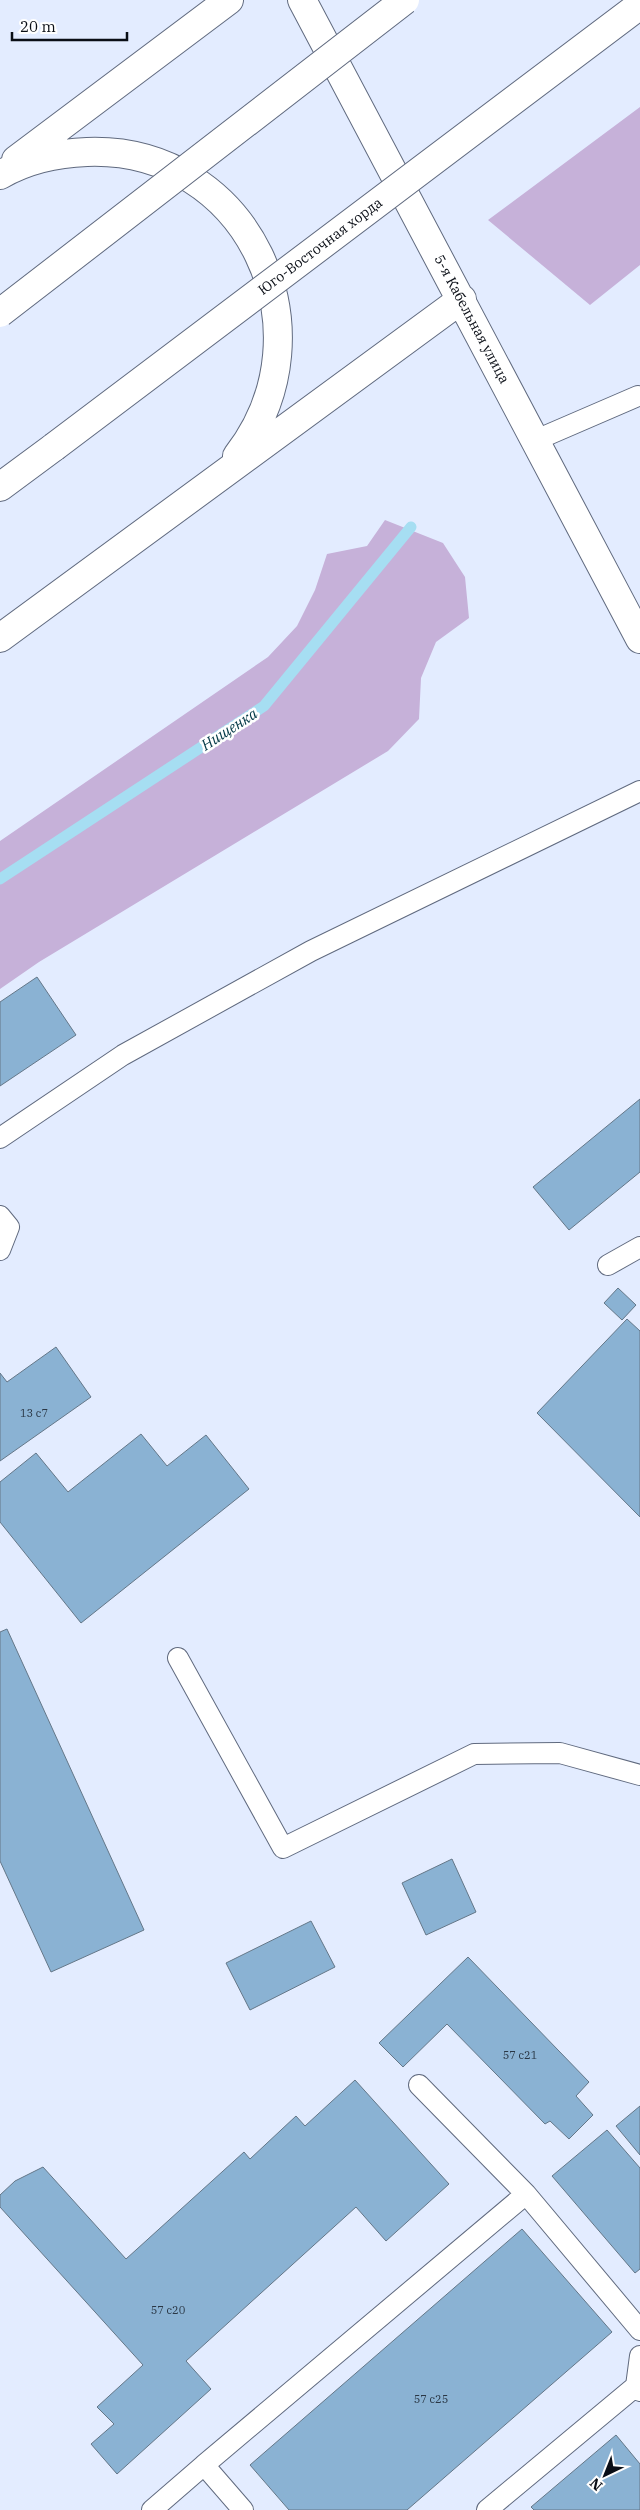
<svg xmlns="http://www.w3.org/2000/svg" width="640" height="2510" viewBox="0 0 640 2510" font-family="'IBM Plex Serif',serif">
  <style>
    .green { fill: #c6b1d9 }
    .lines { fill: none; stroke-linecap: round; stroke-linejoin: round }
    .stream { stroke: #a6def2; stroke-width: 11 }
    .building { fill: #8ab2d3; stroke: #647788 }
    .lane-casing { stroke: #606a7f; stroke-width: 22 }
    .secondary-casing { stroke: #606a7f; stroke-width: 30 }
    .primary-casing { stroke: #606a7f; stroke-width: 30 }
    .lane { stroke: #fff; stroke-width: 20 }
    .secondary { stroke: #fff; stroke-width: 28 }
    .primary { stroke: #fff; stroke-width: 28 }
    .primary-bridge-casing { stroke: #606a7f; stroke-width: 30; stroke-linecap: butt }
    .primary-bridge { stroke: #fff; stroke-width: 28 }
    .labels { text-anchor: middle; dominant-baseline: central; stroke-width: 5; stroke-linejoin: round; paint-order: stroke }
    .number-label { font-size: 11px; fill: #2a3745 }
    .street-label { font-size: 14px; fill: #0a0e16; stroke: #fff }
    .water-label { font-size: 15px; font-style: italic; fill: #053a48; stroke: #fff }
  </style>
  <rect width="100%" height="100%" fill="#e3ecff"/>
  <!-- green -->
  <path class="green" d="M640,107V265L590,305L488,220Z
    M385,520L443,543L465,577L469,618L436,642L421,678L419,719L388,751L39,962L0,989V841L268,657L297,626L315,590L327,554L367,546Z"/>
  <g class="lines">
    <!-- stream -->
    <path class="stream" d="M0,879L264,706L411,527"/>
  </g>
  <!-- building -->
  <path class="building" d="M37,977L76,1035L0,1086V1002Z
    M640,1099V1172L569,1230L533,1187Z
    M618,1288L636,1305L622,1320L604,1303Z
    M627,1319L640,1331V1517L537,1413Z
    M56,1347L91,1397L0,1461V1373L7,1382Z
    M141,1434L167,1466L206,1435L249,1489L81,1623L0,1522V1482L36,1453L68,1492Z
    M7,1629L144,1930L51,1972L0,1861V1632Z
    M452,1859L476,1912L426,1935L402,1883Z
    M311,1921L335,1967L250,2010L226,1963Z
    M468,1957L589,2082L576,2096L593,2115L569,2139L550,2121L545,2124L447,2024L403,2067L379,2043Z
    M355,2080L449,2184L386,2241L356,2207L186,2361L211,2389L117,2474L91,2444L114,2424L97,2407L143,2365L0,2207V2195L15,2181L43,2167L126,2259L244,2152L250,2159L296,2116L305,2126Z
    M640,2106V2155L616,2126Z
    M607,2130L640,2168V2269L635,2273L552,2176Z
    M522,2229L612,2332L407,2510H289L250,2465Z
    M616,2435L640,2464V2510H534L531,2507Z"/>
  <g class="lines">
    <!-- lane casing -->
    <g class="lane-casing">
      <path id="lane" d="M536,440L638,396
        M0,1138L123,1055L311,951L640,791
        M0,1216L9,1227L0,1250
        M608,1265L640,1247
        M178,1658L283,1848L474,1754L560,1753L640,1775
        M419,2085L526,2194
        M636,2386L640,2356
        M204,2465L526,2194L640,2330
        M152,2510L204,2465L243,2510
        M487,2510L636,2386L640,2391"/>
    </g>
    <!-- secondary casing -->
    <g class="secondary-casing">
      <path id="secondary" d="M302,0L640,639
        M16,160L229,0
        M0,175C26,160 57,153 87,152C248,146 334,331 237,456
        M0,638L462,299"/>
    </g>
    <!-- primary casing -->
    <g class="primary-casing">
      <path id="primary" d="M0,487L54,447"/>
    </g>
    <!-- lane -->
    <use href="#lane" class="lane"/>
    <!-- secondary -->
    <use href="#secondary" class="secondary"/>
    <!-- primary -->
    <use href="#primary" class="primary"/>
    <!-- primary-bridge casing -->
    <g class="primary-bridge-casing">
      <path id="primary-bridge" d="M0,313L405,0
        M54,447L640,5"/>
    </g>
    <!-- primary-bridge -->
    <use href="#primary-bridge" class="primary-bridge"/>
  </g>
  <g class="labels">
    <!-- number labels -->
    <g class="number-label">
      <text x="34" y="1413">13 с7</text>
      <text x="520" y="2055">57 с21</text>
      <text x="168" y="2310">57 с20</text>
      <text x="431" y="2399">57 с25</text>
    </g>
    <!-- street labels -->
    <g class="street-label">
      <text transform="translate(320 246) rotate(-37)">Юго-Восточная хорда</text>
      <text transform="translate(472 319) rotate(62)">5-я Кабельная улица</text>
    </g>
    <!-- water labels -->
    <g class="water-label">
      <text transform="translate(229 729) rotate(-33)">Нищенка</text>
    </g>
  </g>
  <!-- north arrow -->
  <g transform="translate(605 2475) rotate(223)" stroke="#ffffff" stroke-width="4" paint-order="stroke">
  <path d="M0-4L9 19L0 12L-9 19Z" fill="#0a0e16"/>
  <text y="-8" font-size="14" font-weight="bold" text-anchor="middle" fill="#0a0e16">N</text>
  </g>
  <!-- scale -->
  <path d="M12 32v8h115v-8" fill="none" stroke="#0a0e16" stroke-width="2.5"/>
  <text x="20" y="32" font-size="15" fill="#0a0e16" stroke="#ffffff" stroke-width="4" paint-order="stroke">20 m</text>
</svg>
